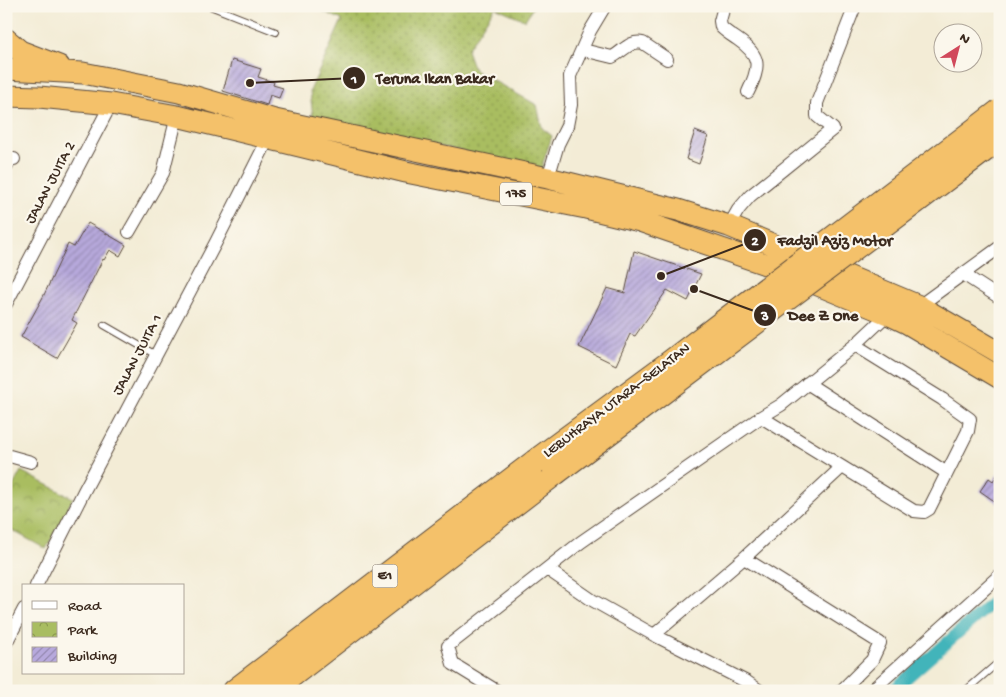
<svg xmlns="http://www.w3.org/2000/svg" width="1006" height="697" viewBox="0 0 1006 697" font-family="'Gochi Hand',sans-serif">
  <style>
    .grass { fill: url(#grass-dots); stroke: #727440 }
    .park { fill: url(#park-crowns); stroke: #727440 }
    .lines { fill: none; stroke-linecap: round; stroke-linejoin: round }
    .canal { stroke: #43b4ba; stroke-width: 12 }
    .building { fill: url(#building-hatch) }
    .service-casing { stroke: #57473a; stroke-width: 8 }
    .minor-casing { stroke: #57473a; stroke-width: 14 }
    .trunk-casing { stroke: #57473a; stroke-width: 23 }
    .motorway-casing { stroke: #57473a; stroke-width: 26 }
    .service { stroke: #fff; stroke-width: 6 }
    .minor { stroke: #fff; stroke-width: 12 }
    .trunk { stroke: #f4c16a; stroke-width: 21 }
    .motorway { stroke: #f4c16a; stroke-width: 24 }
    .motorway-bridge-casing { stroke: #57473a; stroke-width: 26; stroke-linecap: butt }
    .motorway-bridge { stroke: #f4c16a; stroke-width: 24 }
    .labels { text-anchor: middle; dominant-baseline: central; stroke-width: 4.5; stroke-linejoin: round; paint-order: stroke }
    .shield { fill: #fbf7ec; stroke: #75685c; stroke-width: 1 }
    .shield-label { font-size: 14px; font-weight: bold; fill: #3b2a1e }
    .street-label { font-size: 15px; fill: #3b2a1e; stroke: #fbf7ec }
    .leader { fill: none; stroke: #3b2a1e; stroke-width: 2 }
    .callout-dot { fill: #3b2a1e; stroke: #fbf7ec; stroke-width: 2 }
    .mark-label { font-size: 15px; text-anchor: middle; font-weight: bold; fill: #fff }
    .callout-label { font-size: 16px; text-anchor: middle; font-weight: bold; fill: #3b2a1e; stroke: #fbf7ec; stroke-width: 4.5; stroke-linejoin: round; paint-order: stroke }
  </style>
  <defs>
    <pattern id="grass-dots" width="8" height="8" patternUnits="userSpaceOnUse" patternTransform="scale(1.25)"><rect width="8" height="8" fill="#a9bd61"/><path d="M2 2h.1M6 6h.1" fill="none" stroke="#8b9a4f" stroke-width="1.8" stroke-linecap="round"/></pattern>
    <pattern id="park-crowns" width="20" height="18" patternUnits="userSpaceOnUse" patternTransform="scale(1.25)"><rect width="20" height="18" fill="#a9bd61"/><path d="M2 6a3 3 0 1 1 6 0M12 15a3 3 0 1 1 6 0" fill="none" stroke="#8b9a4f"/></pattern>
    <pattern id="building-hatch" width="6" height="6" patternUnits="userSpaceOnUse" patternTransform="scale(1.25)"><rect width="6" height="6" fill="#b7a9dc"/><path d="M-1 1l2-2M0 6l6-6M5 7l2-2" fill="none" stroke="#968ab2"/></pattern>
  </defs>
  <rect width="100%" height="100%" fill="#fbf7ec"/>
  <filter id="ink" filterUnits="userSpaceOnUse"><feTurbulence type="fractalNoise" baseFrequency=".02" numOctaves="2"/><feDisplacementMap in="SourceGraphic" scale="10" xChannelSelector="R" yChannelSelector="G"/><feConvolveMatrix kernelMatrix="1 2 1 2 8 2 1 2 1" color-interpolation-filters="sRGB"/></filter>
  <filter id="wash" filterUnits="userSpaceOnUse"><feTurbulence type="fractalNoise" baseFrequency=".0096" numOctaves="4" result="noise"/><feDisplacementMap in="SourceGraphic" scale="20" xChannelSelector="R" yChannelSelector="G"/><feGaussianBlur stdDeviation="1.12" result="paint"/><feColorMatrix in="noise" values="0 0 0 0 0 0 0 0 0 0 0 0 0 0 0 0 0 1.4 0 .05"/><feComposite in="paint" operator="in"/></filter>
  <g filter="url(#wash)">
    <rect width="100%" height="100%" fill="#f3ecd6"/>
    <!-- grass -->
    <path class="grass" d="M312,6H534L525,20L495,7L467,50L474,70L537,105L542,128L552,136L541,169L313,118L310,91L342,20Z"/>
    <!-- park -->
    <path class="park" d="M21,471L73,498L46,549L6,527V499Z"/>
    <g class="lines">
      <!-- canal -->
      <path class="canal" d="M892,691L1000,596"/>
    </g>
    <g id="blocks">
      <!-- building -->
      <path class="building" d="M232,60L261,69L258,77L274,82L273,85L283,88L279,98L270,95L267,105L223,91Z
        M695,131L708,136L699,164L686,159Z
        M88,223L126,245L120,256L110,250L104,260L103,259L72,320L77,323L57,358L21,337L43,297L68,244L74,247Z
        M634,251L701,274L688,301L667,290L635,336L630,334L616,365L579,347L607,288L625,293Z
        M1000,471V505L980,491L989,478L993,481Z"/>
    </g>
  </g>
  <g filter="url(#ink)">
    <use href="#blocks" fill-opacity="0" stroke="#57473a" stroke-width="1"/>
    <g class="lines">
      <!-- service casing -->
      <g class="service-casing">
        <path id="service" d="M210,6L276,32
          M6,174L14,159
          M104,325L156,355
          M965,691L1000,661"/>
      </g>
      <!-- minor casing -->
      <g class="minor-casing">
        <path id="minor" d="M721,6L723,10L720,21L721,27C726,32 731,35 737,39C762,56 760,67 748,92
          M583,50L612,57C623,52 629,40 643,43L667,59
          M6,159H14
          M548,178L558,144L567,126L571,105L570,76L590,31L605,6
          M729,226L738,210L750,196L833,129L817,116V103L855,6
          M129,232L163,173L177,116
          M963,274L1000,298
          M6,304L111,104
          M919,306L1000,247
          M807,383L947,473
          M761,417L914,511L924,512L929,509L968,431L970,419L942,399L855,345
          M6,455L31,462
          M744,558L880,643L872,660L841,691
          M547,569L592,600L654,635L747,682L760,691
          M36,586L84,491L216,242L268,139
          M654,635L744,558L842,467
          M6,643L24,609
          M497,691L453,664L448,646L581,542L761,417L781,405L855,345L888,314
          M871,691L1000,575"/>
      </g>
      <!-- trunk casing -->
      <g class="trunk-casing">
        <path id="trunk" d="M6,39L20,51L59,66
          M6,69L83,73L179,92L275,120L548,178L678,210L729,226L919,306L1000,353
          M6,96L39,97L111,104L177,116L406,172L586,208L640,221L777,268L888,314L907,323L1000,378"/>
      </g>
      <!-- motorway casing -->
      <g class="motorway-casing">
        <path id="motorway" d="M235,691L535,462
          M271,691L555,473"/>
      </g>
      <!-- service -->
      <use href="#service" class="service"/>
      <!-- minor -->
      <use href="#minor" class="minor"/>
      <!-- trunk -->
      <use href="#trunk" class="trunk"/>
      <!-- motorway -->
      <use href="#motorway" class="motorway"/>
      <!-- motorway-bridge casing -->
      <g class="motorway-bridge-casing">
        <path id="motorway-bridge" d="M535,462L671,362L1000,111
          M555,473L1000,138"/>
      </g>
      <!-- motorway-bridge -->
      <use href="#motorway-bridge" class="motorway-bridge"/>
    </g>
  </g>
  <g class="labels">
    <!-- shield labels -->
    <g class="shield">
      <rect x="500" y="182.5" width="32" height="23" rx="4"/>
      <rect x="372.5" y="564.5" width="25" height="23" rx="4"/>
    </g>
    <g class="shield-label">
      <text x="516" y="194">175</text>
      <text x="385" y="576">E1</text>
    </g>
    <!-- street labels -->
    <g class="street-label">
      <text transform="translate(51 183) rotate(-62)">JALAN JUITA 2</text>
      <text transform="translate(138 355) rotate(-62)">JALAN JUITA 1</text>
      <text transform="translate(617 401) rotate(-37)">LEBUHRAYA UTARA–SELATAN</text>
    </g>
  </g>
  <!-- callouts -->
  <path class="leader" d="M250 83L354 78M661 276L755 240M694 289L765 315"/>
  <g class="callout-dot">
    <circle cx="250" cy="83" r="5"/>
    <circle cx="661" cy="276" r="5"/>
    <circle cx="694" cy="289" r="5"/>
    <circle cx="354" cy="78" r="12"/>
    <circle cx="755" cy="240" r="12"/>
    <circle cx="765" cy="315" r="12"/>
  </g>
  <g class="mark-label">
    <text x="354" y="83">1</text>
    <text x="755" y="245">2</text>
    <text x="765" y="320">3</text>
  </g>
  <g class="callout-label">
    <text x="435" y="83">Teruna Ikan Bakar</text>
    <text x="835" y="245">Fadzil Aziz Motor</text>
    <text x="823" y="320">Dee Z One</text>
  </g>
  <!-- margin -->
  <rect width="1006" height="697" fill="none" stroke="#fbf7ec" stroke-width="25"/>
  <!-- legend -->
  <rect x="22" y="584" width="162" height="90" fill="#fbf7ec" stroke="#aea59a"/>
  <rect x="32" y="601" width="25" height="8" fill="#ffffff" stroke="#aea59a"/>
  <text x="68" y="610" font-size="15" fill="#3b2a1e">Road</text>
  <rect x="32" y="622" width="25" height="15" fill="url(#park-crowns)" stroke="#aea59a"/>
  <text x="68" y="634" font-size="15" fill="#3b2a1e">Park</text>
  <rect x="32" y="647" width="25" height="15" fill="url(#building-hatch)" stroke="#aea59a"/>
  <text x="68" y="660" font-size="15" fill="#3b2a1e">Building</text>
  <!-- north arrow -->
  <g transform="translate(958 48) rotate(36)"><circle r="24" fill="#fbf7ec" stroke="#aea59a"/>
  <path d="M0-4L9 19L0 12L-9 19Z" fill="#d1495b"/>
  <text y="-8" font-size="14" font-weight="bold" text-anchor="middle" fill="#3b2a1e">N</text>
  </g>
</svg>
